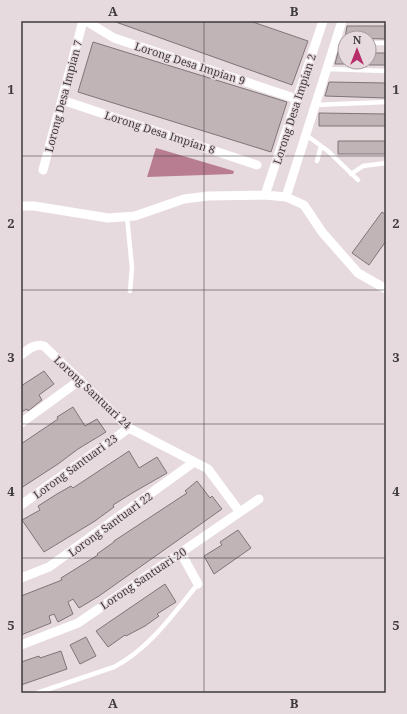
<svg xmlns="http://www.w3.org/2000/svg" width="407" height="714" viewBox="0 0 407 714" font-family="'Noto Serif',serif">
  <style>
    .water { fill: #b87d90 }
    .building { fill: #c0b4b7; stroke: #7f7477 }
    .lines { fill: none; stroke-linecap: round; stroke-linejoin: round }
    .lane { stroke: #fff; stroke-width: 4.5 }
    .street { stroke: #fff; stroke-width: 9 }
    .grid { fill: none; stroke: #3f3a3c; stroke-width: 1; stroke-opacity: 0.55 }
    .labels { text-anchor: middle; dominant-baseline: central; stroke-width: 3; stroke-linejoin: round; paint-order: stroke }
    .street-label { font-size: 11px; fill: #3f3a3c; stroke: #e7dade }
    .neatline { fill: none; stroke: #3f3a3c; stroke-width: 1.5 }
    .grid-label { font-size: 13px; text-anchor: middle; font-weight: bold; fill: #3f3a3c }
  </style>
  <rect width="100%" height="100%" fill="#e7dade"/>
  <!-- water -->
  <path class="water" d="M156,148L234,171L233,174L147,177Z"/>
  <!-- building -->
  <path class="building" d="M113,21H250L308,41L292,85Z
    M347,26H386V39L345,38Z
    M93,42L287,102L271,152L78,92Z
    M338,52H345V64H335Z
    M369,53H386V65H369Z
    M329,82L386,83V98L325,96Z
    M319,113L386,114V126H319Z
    M338,141H386V154H338Z
    M382,212L386,215V241L369,265L352,253Z
    M44,371L54,384L39,395L42,400L28,411L27,409L21,412V386Z
    M73,407L85,426L97,419L106,432L78,449L58,464L21,488V444L58,419L57,417Z
    M129,451L139,468L157,457L167,473L134,492L113,505L114,507L95,521L44,552L22,520L40,510L38,506L57,494L71,486L73,488Z
    M197,481L210,498L212,496L222,509L99,596L79,608L73,599L68,602L73,614L58,622L54,614L49,616L51,623L21,635V596L62,580L61,578L98,555L97,554L114,542V541L187,493L185,491Z
    M238,530L251,548L214,574L204,556L222,545L220,542Z
    M165,584L176,602L157,614L159,616L145,626L126,636L125,635L108,647L96,631Z
    M86,637L96,656L80,664L70,645Z
    M61,651L67,669L21,685V662L39,656L40,658Z"/>
  <g class="lines">
    <!-- lane -->
    <path class="lane" d="M335,43H345
      M369,43H386
      M327,69L386,71
      M315,105L386,102
      M306,135L328,151L358,180
      M317,161L321,146
      M351,174L363,166L386,163
      M127,217L132,268L130,291
      M37,693L114,667C149,649 173,614 198,584"/>
    <!-- street -->
    <path class="street" d="M86,21L114,38L297,99
      M62,100L257,165
      M43,170L83,21
      M265,195L323,21
      M286,197L342,21
      M21,206H34L108,218L135,216L184,199L208,196L265,195L286,197L304,205L322,232L358,273L386,289
      M21,355C29,349 35,343 44,346L129,428L208,469L239,511
      M21,423L80,380
      M21,505L129,428
      M181,553L198,584
      M21,578L49,567L194,462
      M21,645L78,623L259,499"/>
  </g>
  <!-- grid -->
  <path class="grid" d="M204,21V693M21,156H386M21,290H386M21,424H386M21,558H386"/>
  <g class="labels">
    <!-- street labels -->
    <g class="street-label">
      <text transform="translate(190 63) rotate(18)">Lorong Desa Impian 9</text>
      <text transform="translate(63 96) rotate(-75)">Lorong Desa Impian 7</text>
      <text transform="translate(294 109) rotate(-72)">Lorong Desa Impian 2</text>
      <text transform="translate(160 132) rotate(18)">Lorong Desa Impian 8</text>
      <text transform="translate(93 392) rotate(43)">Lorong Santuari 24</text>
      <text transform="translate(75 466) rotate(-36)">Lorong Santuari 23</text>
      <text transform="translate(110 524) rotate(-36)">Lorong Santuari 22</text>
      <text transform="translate(143 578) rotate(-34)">Lorong Santuari 20</text>
    </g>
  </g>
  <!-- border -->
  <rect width="407" height="714" fill="none" stroke="#e7dade" stroke-width="44"/>
  <!-- north arrow -->
  <g transform="translate(357 50)"><circle r="19" fill="#e7dade" stroke="#a49a9d"/>
  <path d="M0-3L7 15L0 10L-7 15Z" fill="#b62d69"/>
  <text y="-6" font-size="11" font-weight="bold" text-anchor="middle" fill="#3f3a3c">N</text>
  </g>
  <rect x="22" y="22" width="363" height="670" class="neatline"/>
  <g class="grid-label">
    <text x="113" y="16">A</text>
    <text x="294" y="16">B</text>
    <text x="11" y="94">1</text>
    <text x="396" y="94">1</text>
    <text x="11" y="228">2</text>
    <text x="396" y="228">2</text>
    <text x="11" y="362">3</text>
    <text x="396" y="362">3</text>
    <text x="11" y="496">4</text>
    <text x="396" y="496">4</text>
    <text x="11" y="630">5</text>
    <text x="396" y="630">5</text>
    <text x="113" y="708">A</text>
    <text x="294" y="708">B</text>
  </g>
</svg>
